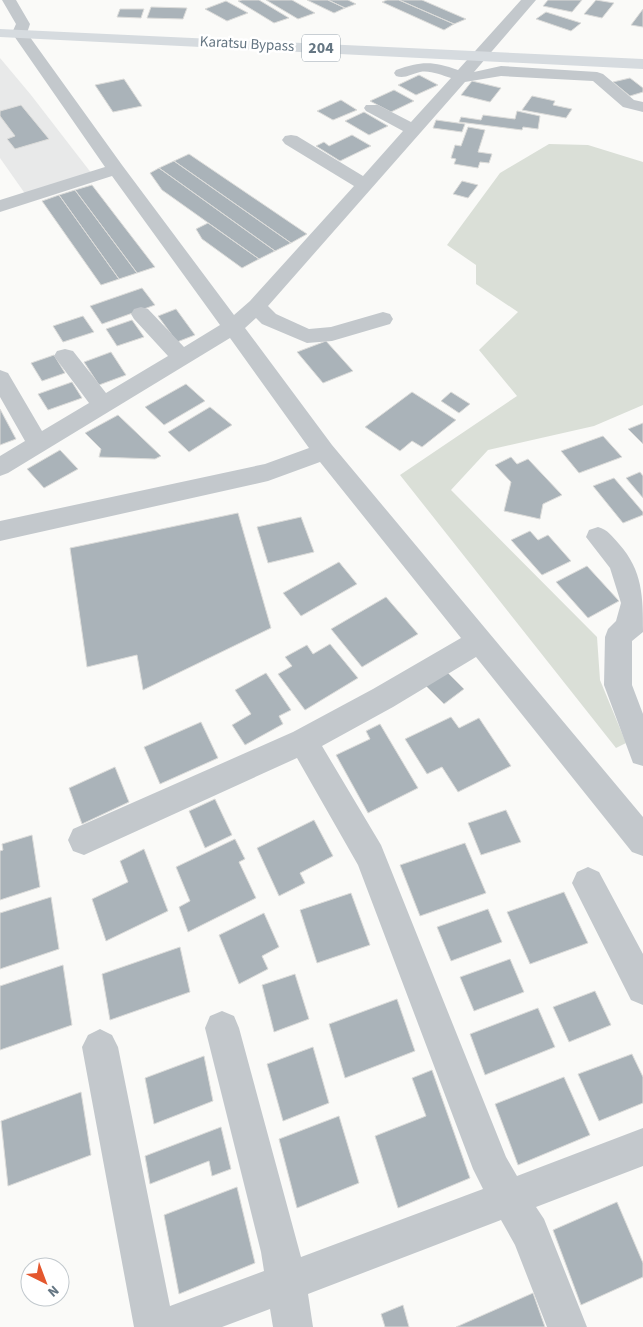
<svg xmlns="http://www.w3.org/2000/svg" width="643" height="1327" viewBox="0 0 643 1327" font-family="'Source Sans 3',sans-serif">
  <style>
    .built { fill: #e8e9e9 }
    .green { fill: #dadfd7 }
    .building { fill: #aab3b9; stroke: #dcdcda }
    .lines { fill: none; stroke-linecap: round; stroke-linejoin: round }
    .minor { fill: #c3c8cc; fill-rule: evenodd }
    .highway { fill: #d6dbdf; fill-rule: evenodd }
    .labels { text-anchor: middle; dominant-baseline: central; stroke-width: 5; stroke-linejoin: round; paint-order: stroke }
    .far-street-label { font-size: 15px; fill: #657683; stroke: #fff }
    .shield { fill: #fff; stroke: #939fa8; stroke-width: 1 }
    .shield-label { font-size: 16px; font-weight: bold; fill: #657683 }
  </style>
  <rect width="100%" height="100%" fill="#fafaf8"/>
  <!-- built -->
  <path class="built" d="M0,58L31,95L92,174L26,195L0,158Z"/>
  <!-- green -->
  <path class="green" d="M549,144L588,145L643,162V405L594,426L488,450L451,490L597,637L600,680L626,743L616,748L400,475L517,396L479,350L518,312L476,284V265L447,245L500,173Z"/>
  <!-- building -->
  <path class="building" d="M242,0H259L289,18L274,23L238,1Z
    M266,0H292L315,13L298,19Z
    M307,0H328L345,8L334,13Z
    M328,0H348L356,4L345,8Z
    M387,0H399L454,24L444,30L382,2Z
    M399,0H422L466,19L454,24Z
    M548,0H582L572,12L543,6Z
    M596,0L614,3L602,18L584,14Z
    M226,1L248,13L227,21L205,9Z
    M151,7L187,8L183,19L147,18Z
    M120,9H144L141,18L117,17Z
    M643,9V27L631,25Z
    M546,12L581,23L571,31L536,19Z
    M419,75L438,85L416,95L398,85Z
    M630,78L643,88V92L630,96L613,82Z
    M124,79L142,106L113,112L95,85Z
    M472,81L501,88L490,102L461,95Z
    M394,90L414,101L391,112L370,101Z
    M532,96L555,101L553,105L572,109L566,118L522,110Z
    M341,100L357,110L333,120L317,111Z
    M21,105L49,139L15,149L7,139L15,136L0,116V111Z
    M517,111L540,116L538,129L523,127L522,130L459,122L461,117L481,120L483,115L515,119Z
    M364,112L388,126L369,135L345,121Z
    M436,120L465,124L462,132L433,128Z
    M468,127L485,130L478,152L492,154L489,163L480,162L478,168L454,164L456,159L451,158L455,145L461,146Z
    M352,135L371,146L340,161L316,146L324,142L329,146Z
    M189,154L307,234L291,243L174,161Z
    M174,161L291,243L275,251L159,168Z
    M159,168L275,251L259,259L162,190L150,173Z
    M462,181L478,185L468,198L453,194Z
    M92,185L155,267L137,273L75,190Z
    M75,190L137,273L119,279L59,195Z
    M59,195L119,279L101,285L42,201Z
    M208,223L259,259L242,268L202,239L196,229Z
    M142,288L155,305L102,324L90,306Z
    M176,309L195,335L177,342L158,316Z
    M83,316L94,332L63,342L53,326Z
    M132,320L144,337L117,346L106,329Z
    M326,341L353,371L323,383L297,352Z
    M111,352L126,375L99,385L84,362Z
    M54,355L65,373L42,381L31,363Z
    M72,382L82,398L48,410L38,394Z
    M186,384L205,401L164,425L145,407Z
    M412,392L456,420L422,447L412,441L400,451L365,427Z
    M451,392L470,404L459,413L441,401Z
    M210,407L232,425L189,452L168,432Z
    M0,409L16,439L0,445Z
    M118,415L161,456L155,459L99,457L101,449L85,433Z
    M643,423V444L628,429Z
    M603,436L622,457L579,473L561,451Z
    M60,450L78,469L44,488L27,469Z
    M511,457L517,464L528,459L562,495L543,504L540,519L504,511L511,482L495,465Z
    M640,472L643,476V498L626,478Z
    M614,478L643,512V515L623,523L593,486Z
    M238,513L271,628L143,690L137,655L87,667L70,548Z
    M301,517L314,552L268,563L257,527Z
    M530,531L538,540L548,535L571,561L542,575L511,540Z
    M339,562L357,584L301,616L283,593Z
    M587,566L619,601L588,618L556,582Z
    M386,597L418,634L362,667L331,629Z
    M330,644L358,678L305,710L278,674L292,666L285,657L307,645L313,654Z
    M446,671L464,689L444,704L426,686Z
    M266,673L291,710L279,716L283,724L245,745L232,725L251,714L235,690Z
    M451,717L459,728L479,718L511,766L458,792L442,767L427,774L405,739Z
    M201,722L218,758L160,784L144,747Z
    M380,724L418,788L368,813L336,755L370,739L366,731Z
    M115,767L129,802L82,824L69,788Z
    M215,799L232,835L205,848L189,811Z
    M506,810L521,842L481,855L468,823Z
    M314,820L333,856L300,873L305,883L279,896L257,848Z
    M32,835L40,887L0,900V851L3,850L2,844Z
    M235,839L245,859L239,862L256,898L188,932L179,907L190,901L176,867Z
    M465,843L486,893L420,916L400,865Z
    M144,849L168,911L106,941L92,899L128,882L120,861Z
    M564,892L588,943L530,964L507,912Z
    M351,893L370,945L317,963L300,910Z
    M51,897L59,949L0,969V913Z
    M488,909L502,942L451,961L437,927Z
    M264,913L279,947L262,956L268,969L239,984L219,935Z
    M180,947L190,992L110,1020L102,974Z
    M510,959L524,992L474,1011L460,977Z
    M63,965L72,1025L0,1050V986Z
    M295,974L309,1019L274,1032L262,985Z
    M595,991L611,1025L569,1042L553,1007Z
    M397,999L415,1051L345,1078L329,1024Z
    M538,1008L555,1047L485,1075L470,1034Z
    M313,1047L329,1103L283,1121L267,1064Z
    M632,1054L643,1077V1103L599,1121L578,1074Z
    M204,1056L213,1101L154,1124L145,1078Z
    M432,1070L470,1178L398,1208L375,1136L426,1116L412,1078Z
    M564,1077L590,1135L518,1165L495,1104Z
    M81,1092L91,1155L8,1186L1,1121Z
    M339,1116L359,1183L297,1208L279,1139Z
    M221,1127L231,1169L212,1176L209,1161L150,1184L145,1156Z
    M237,1187L255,1263L179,1294L164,1215Z
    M617,1202L643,1263V1277L581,1305L553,1230Z
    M533,1293L545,1327H456Z
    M403,1305L409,1327H385L381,1314Z"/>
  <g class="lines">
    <!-- minor -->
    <path class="minor" d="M2,0H16L30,24L27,33L122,165L234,315L250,301L354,186L285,144L282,140L285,136L291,135L297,136L363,176L403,131L366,111L364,108L366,105H378L411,122L451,78C441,75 430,70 420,72C411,74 405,79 396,76L394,73L396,70C421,61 433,61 458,70L521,0H536L474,72L501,66L597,72L603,74L634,100L643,102V112L623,107L593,81L501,76L465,82L268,306L276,314L309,329L331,327L383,312L390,314L393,319L390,324L332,341L307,343L262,324L256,318L245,328L332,445L643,817V856L632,852L476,657L393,707L322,746L381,845L506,1157L517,1176L643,1128V1166L536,1207L544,1219L587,1327H547L515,1245L501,1220L308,1294L313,1327H273L270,1309L222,1327H134L82,1047L88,1035L100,1029L112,1035L118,1047L170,1306L264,1271L261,1252L205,1028L210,1016L222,1011L234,1016L239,1028L301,1257L483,1189L473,1169L358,865L297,758L84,855L73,851L68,840L73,829L293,732L373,689L461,638L320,462L268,481L0,541V521L265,464L309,448L230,338L8,473L0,476V456L25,441L0,397V370L8,373L42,431L89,403L54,356L57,351L65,349L73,351L106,393L168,356L134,319L131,314L134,309L141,307L148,309L184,347L220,325L112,176L0,212V200L105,167L12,33L16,24Z
      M598,527C608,530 612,536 619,544C643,571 643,597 643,632L632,641V685L643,714V766L633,763L604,685L605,637L608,629L616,621L621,603L610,568L586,537L589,530Z
      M588,867L599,872L643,954V1005L631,1000L572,883L577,872Z"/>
    <!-- highway -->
    <path class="highway" d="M0,29L643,59V69L0,37Z"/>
  </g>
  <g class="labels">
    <!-- far-street labels -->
    <g class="far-street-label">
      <text transform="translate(247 44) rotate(3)">Karatsu Bypass</text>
    </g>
    <!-- shield labels -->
    <rect class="shield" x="302" y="34.5" width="38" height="27" rx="4"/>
    <g class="shield-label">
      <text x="321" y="48">204</text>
    </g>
  </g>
  <!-- north arrow -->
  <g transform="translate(45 1282) rotate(138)"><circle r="24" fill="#ffffff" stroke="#c1c8cd"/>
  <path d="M0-4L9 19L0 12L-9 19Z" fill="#e4572e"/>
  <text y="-8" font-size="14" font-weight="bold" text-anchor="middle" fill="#657683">N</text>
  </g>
</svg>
